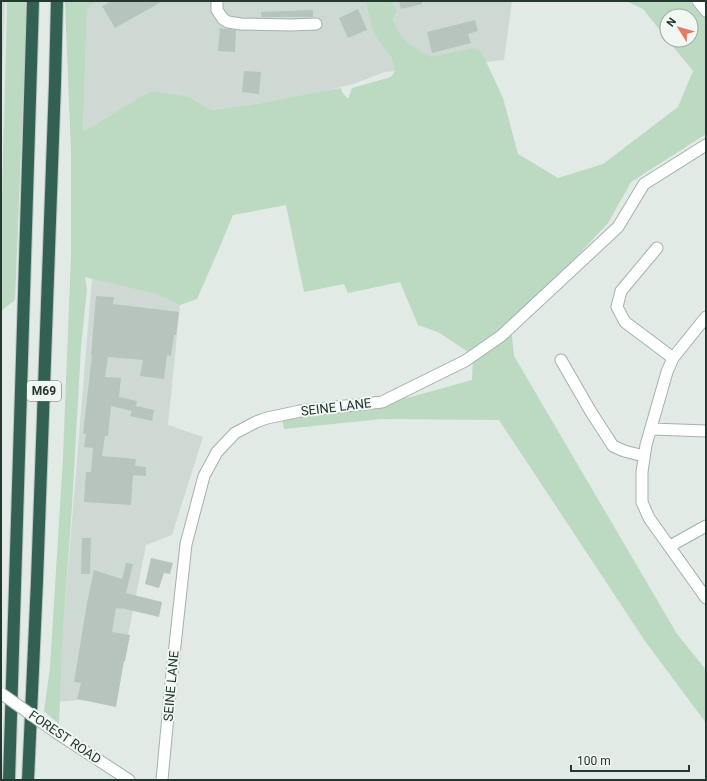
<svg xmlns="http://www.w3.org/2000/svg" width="707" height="781" viewBox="0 0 707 781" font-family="Roboto,sans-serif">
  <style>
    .built { fill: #cfd9d4 }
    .green { fill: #bcd9c1 }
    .building { fill: #b7c4be }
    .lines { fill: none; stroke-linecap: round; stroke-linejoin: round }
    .minor-casing { stroke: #a4b1ab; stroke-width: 13 }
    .highway-casing { stroke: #c1c7c5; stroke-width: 14 }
    .minor { stroke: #fff; stroke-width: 11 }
    .highway { stroke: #326154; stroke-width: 12 }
    .minor-bridge-casing { stroke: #a4b1ab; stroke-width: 13; stroke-linecap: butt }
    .minor-bridge { stroke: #fff; stroke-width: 11 }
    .labels { text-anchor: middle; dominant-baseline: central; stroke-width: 4; stroke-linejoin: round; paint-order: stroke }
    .shield { fill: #f1f7f3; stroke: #61716b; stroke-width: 1 }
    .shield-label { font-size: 12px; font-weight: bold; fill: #233831 }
    .street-label { font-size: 13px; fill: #233831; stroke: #f1f7f3 }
  </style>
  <rect width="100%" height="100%" fill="#e1eae5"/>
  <!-- built -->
  <path class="built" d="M1,1H5L1,115Z
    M97,1H512L504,60L385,72L353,84L314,94L262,103L212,110L189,97L83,133L87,7Z
    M93,266L180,305L168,425L203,437L172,535L146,545L116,696L57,702Z"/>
  <!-- green -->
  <path class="green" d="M7,1H27L15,300L1,311V239Z
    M65,1H97L87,8L83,132L151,91L189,97L212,110L262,103L341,88L342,92L348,99L352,88L391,77L395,71L392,58L381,44L372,28L366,1H390L397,11L392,19L402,38L419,51L431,57L474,48L482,53L503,98L518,154L558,178L603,164L678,107L693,71L668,40H691V16H667V39L643,9L626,1H689L706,17V134L631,182L608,223L511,327L514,356L677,634L706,670V723L645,641L499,420L382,419L284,429L282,419L411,397L472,380L473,355L438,332L418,325L400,282L348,293L344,284L304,292L286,205L233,215L221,244L197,299L180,305L153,293L85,277L87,289L81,347L72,506L62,645L59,724L44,711L50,668L63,457L71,255V152Z"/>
  <!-- building -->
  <path class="building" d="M112,1H163L115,28L102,6Z
    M399,1H422V4L401,9Z
    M358,9L367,30L348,38L339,18Z
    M313,10V17H262L261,12Z
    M475,20L478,31L468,34L471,43L432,53L427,32Z
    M220,28L236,30L235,52L218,51Z
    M244,71L261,72L259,94L242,92Z
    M96,296L114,297L113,304L179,312L176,335H174L171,356L167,355L164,379L140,376L143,360L108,357L105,377L121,378L119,397L137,401L136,406L154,410L152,421L130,416L132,411L111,406L108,436H105L102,456L136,459L135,466L146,467V476L133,475L131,505L84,502L86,472H91L93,448L84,447L86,434L83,433L92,355H91Z
    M82,538H91L90,574H81Z
    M151,558L173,563L170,574L164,573L159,588L145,584Z
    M126,563L133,564L126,593L162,602L159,617L121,608V609L116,608L112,632L130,635L125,661H124L116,707L77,699L81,683L74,682L87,603L94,570L122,579Z"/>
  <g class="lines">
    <!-- minor casing -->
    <g class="minor-casing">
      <path id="minor" d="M217,1V10L223,19L228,22L241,24L291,25L316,24
        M698,1L706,11
        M657,248L621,291L617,307L625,322L673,358
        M706,317L673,358L667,372L646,445L642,472V502L649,518L706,598
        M561,360L591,412L613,446L624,451L644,456
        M652,429L706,431
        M670,546L706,526
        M57,733L129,780
        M162,780L172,673L186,544L204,476L217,452L235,433L256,422L267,418L300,411L382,402L465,361L501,336L618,227L644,184L706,145"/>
    </g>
    <!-- highway casing -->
    <g class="highway-casing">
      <path id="highway" d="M9,780L33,1
        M28,780L37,581L55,83L57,1"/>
    </g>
    <!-- minor -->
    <use href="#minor" class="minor"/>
    <!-- highway -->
    <use href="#highway" class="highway"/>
    <!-- minor-bridge casing -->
    <g class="minor-bridge-casing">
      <path id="minor-bridge" d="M2,694L57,733"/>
    </g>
    <!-- minor-bridge -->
    <use href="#minor-bridge" class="minor-bridge"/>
  </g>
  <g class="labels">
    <!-- shield labels -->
    <rect class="shield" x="27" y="381" width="34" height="20" rx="3"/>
    <g class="shield-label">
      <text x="44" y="391">M69</text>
    </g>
    <!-- street labels -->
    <g class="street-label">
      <text transform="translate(336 407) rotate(-7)">SEINE LANE</text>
      <text transform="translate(171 686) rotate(-85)">SEINE LANE</text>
      <text transform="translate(65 737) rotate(34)">FOREST ROAD</text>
    </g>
  </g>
  <!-- border -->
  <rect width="707" height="781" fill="none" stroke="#233831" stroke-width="4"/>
  <!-- north arrow -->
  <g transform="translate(679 28) rotate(307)"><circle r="19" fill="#f1f7f3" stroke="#9faba5"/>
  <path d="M0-3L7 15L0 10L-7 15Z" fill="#e27b67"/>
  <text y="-6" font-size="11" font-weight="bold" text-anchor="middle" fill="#233831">N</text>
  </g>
  <!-- scale -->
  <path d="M571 765v6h118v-6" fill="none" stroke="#233831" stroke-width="2"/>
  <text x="577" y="765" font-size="12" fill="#233831" stroke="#f1f7f3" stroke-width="3" paint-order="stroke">100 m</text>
</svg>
